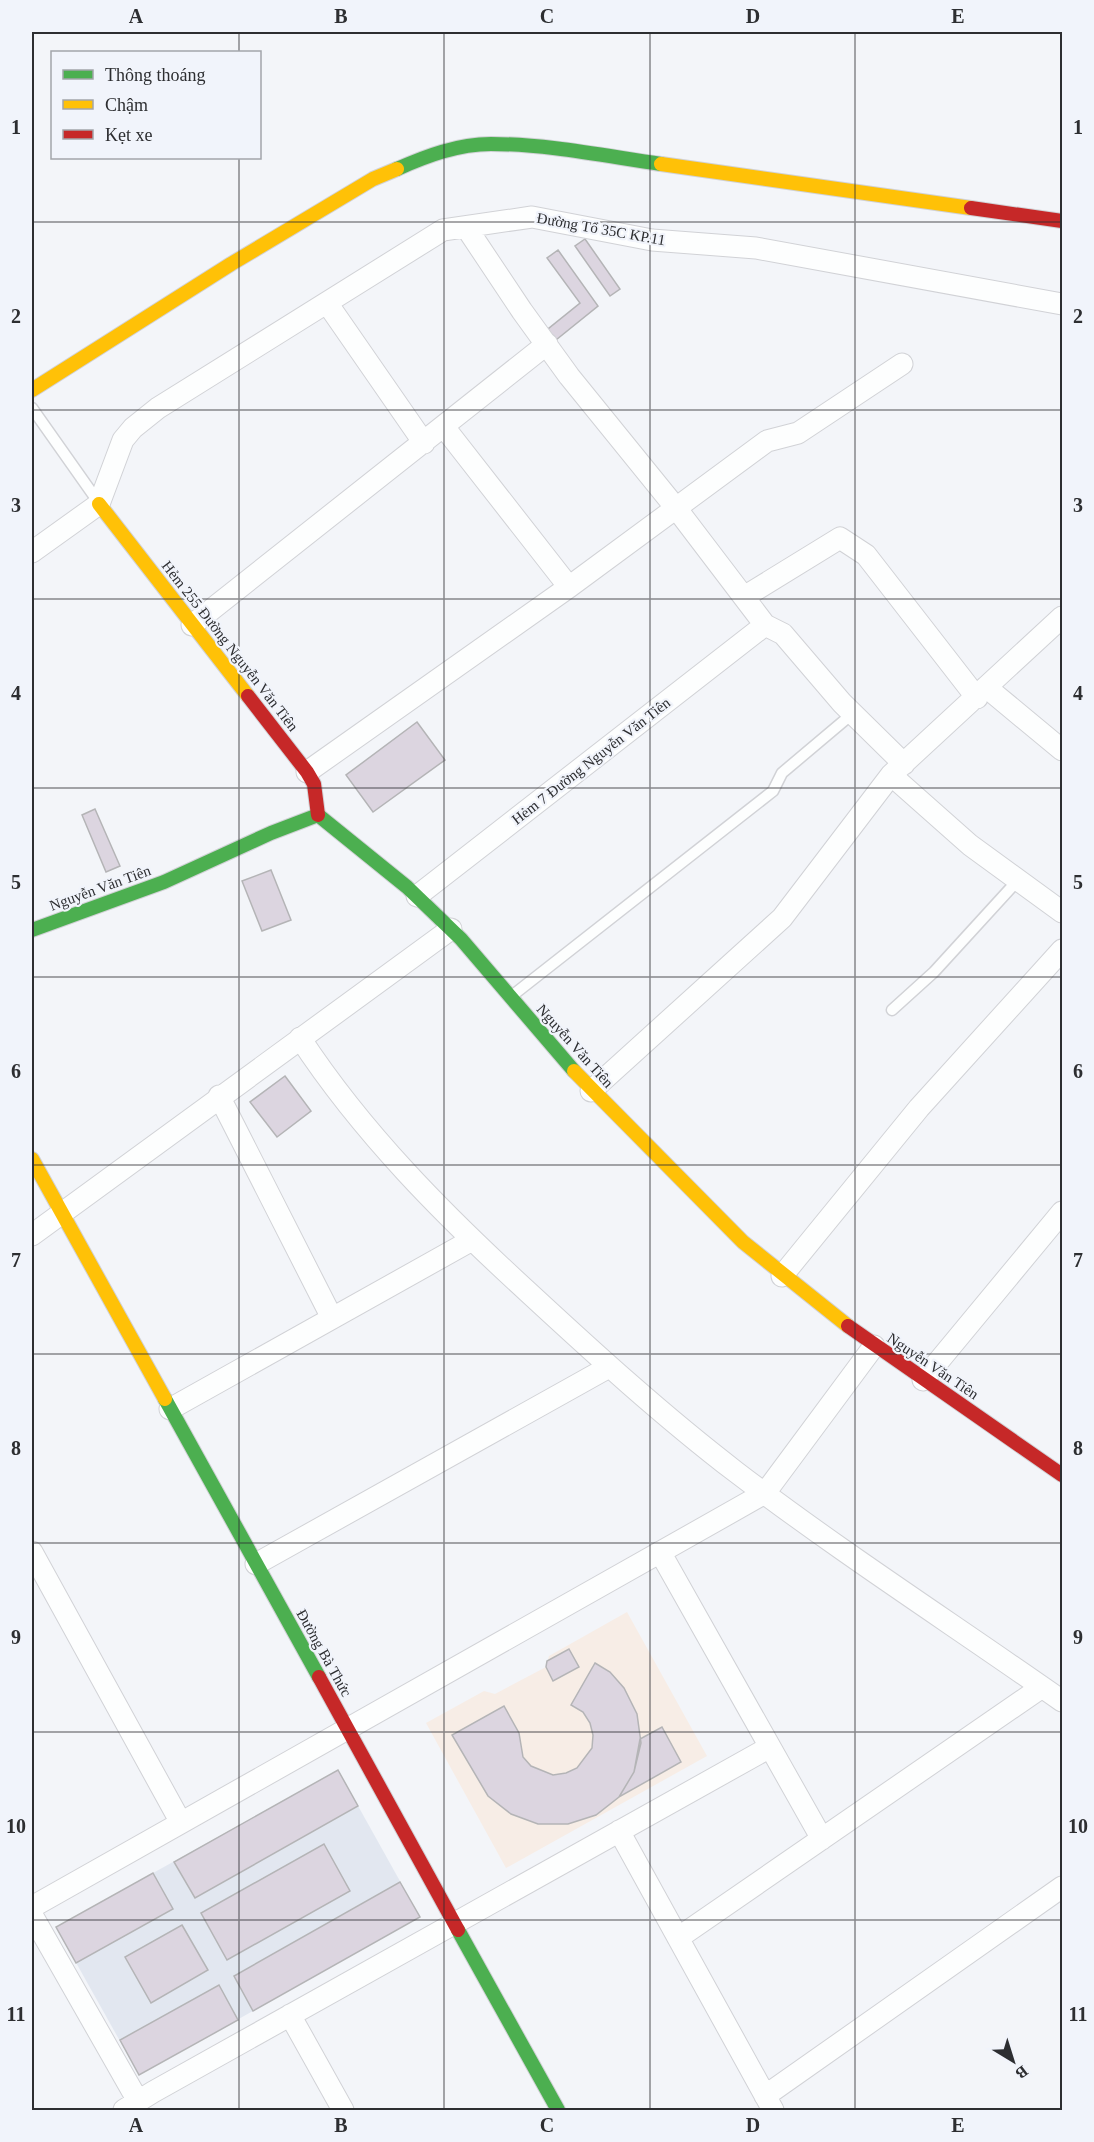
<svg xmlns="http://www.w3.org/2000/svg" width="1094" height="2142" viewBox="0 0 1094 2142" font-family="Georgia,serif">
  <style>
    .built { fill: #e2e7f0 }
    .education { fill: #f7ede6 }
    .building { fill: #dcd5e0; stroke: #b4b4b6; stroke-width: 1.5 }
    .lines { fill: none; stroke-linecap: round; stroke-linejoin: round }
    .lane-casing { stroke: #d1d2d6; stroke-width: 13 }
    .street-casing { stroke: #d1d2d6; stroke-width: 23 }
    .fast-casing { stroke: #d1d2d6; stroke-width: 16 }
    .slow-casing { stroke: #d1d2d6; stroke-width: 16 }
    .jam-casing { stroke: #d1d2d6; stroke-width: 16 }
    .lane { stroke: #fdfefe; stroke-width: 10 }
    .street { stroke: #fdfefe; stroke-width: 21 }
    .fast { stroke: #4caf50; stroke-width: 14 }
    .slow { stroke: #ffc107; stroke-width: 14 }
    .jam { stroke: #c62828; stroke-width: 14 }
    .grid { fill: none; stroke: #2d2e31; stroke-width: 1.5; stroke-opacity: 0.55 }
    .labels { text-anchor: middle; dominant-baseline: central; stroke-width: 4.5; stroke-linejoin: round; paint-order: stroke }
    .street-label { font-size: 15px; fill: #2d2e31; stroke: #f1f4fb }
    .neatline { fill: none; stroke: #2d2e31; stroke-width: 2 }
    .grid-label { font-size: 20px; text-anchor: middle; font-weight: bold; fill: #2d2e31 }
  </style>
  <rect width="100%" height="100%" fill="#f3f5f9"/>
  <!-- built -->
  <path class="built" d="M338,1770L420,1917L139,2075L56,1927Z"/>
  <!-- education -->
  <path class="education" d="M627,1612L707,1756L506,1868L426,1723L484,1691L495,1694L546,1667L549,1656Z"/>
  <!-- building -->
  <path class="building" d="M585,239L620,289L610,296L575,246Z
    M558,250L598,306L551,344L543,333L580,303L547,258Z
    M417,722L445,760L373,812L346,775Z
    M95,809L120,866L106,872L82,815Z
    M271,870L291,920L262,931L242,881Z
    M285,1076L311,1111L277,1137L250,1102Z
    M569,1649L579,1667L553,1681L546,1667L547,1661Z
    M595,1663L610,1672L624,1688L637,1714L641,1743L634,1772L619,1797L596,1815L568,1824H538L511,1814L488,1796L452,1735L504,1706L519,1733L523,1757L531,1766L553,1775L566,1773L577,1768L592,1748L593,1735L590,1723L583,1712L571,1705Z
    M662,1727L681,1762L619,1797L634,1772L640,1739Z
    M338,1770L358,1806L195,1898L174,1862Z
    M324,1844L350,1891L227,1960L201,1913Z
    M153,1873L173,1909L76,1963L56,1927Z
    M400,1882L420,1917L253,2011L234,1976Z
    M182,1925L208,1970L151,2003L125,1957Z
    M219,1985L238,2020L139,2075L120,2040Z"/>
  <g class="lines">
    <!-- lane casing -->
    <g class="lane-casing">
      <path id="lane" d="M32,408L99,503
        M513,995L773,791L782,773L852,714
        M892,1010L934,972L1018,880"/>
    </g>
    <!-- street casing -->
    <g class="street-casing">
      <path id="street" d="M466,227L522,311L569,376L676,508L765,625L783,634L842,703L904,764
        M327,303L424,443
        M444,427L569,587
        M32,552L99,504L123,440L133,428L158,408L443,230L532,217L652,240L756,248L1062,304
        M744,597L840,538L866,555L977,698
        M192,625L547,344
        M986,687L1062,750
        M307,772L569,587L767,441L798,433L902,364
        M891,775L970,845L1062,912
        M417,896L765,625
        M300,1038C363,1134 444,1215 528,1292C595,1354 663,1416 736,1472C842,1553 954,1625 1062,1701
        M591,1091L782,918L891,775L1062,617
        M219,1096L332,1318
        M32,1235L451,929
        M782,1276L919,1108L1062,950
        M923,1380L1062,1212
        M170,1409L472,1240
        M32,1552L180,1821
        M660,1552L822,1839
        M256,1564L609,1367
        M619,1831L773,2110
        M32,1907L765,1493L874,1346
        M32,1915L138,2101
        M678,1938L1042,1687
        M290,2015L343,2110
        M765,2096L1062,1887
        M124,2110L153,2092L770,1747"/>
    </g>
    <!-- fast casing -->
    <g class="fast-casing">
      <path id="fast" d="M397,169C426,156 458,144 491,144C547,144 605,156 661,164
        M318,815L407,887L461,939L574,1071
        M32,930L164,882L271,833L318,815
        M165,1399L319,1677
        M458,1930L558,2110"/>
    </g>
    <!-- slow casing -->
    <g class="slow-casing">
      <path id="slow" d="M661,164L971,208
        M32,390L231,264L373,179L397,169
        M99,504L248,696
        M574,1071L743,1242L848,1326
        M32,1159L165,1399"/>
    </g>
    <!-- jam casing -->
    <g class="jam-casing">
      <path id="jam" d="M971,208L1062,221
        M248,696L307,772L314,784L318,815
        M848,1326L1062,1475
        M319,1677L458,1930"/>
    </g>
    <!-- lane -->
    <use href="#lane" class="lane"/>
    <!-- street -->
    <use href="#street" class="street"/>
    <!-- fast -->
    <use href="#fast" class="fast"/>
    <!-- slow -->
    <use href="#slow" class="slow"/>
    <!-- jam -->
    <use href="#jam" class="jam"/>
  </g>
  <!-- grid -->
  <path class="grid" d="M239,32V52M444,32V2110M650,32V2110M855,32V2110M239,158V2110M32,222H1062M32,410H1062M32,599H1062M32,788H1062M32,977H1062M32,1165H1062M32,1354H1062M32,1543H1062M32,1732H1062M32,1920H1062"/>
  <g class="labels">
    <!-- street labels -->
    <g class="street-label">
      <text transform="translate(601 229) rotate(10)">Đường Tổ 35C KP.11</text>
      <text transform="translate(230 646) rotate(52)">Hẻm 255 Đường Nguyễn Văn Tiên</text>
      <text transform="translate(591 761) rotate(-38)">Hẻm 7 Đường Nguyễn Văn Tiên</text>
      <text transform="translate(100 888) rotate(-20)">Nguyễn Văn Tiên</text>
      <text transform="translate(575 1046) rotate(48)">Nguyễn Văn Tiên</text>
      <text transform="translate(933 1366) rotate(34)">Nguyễn Văn Tiên</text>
      <text transform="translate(324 1653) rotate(61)">Đường Bà Thức</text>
    </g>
  </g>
  <!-- border -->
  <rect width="1094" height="2142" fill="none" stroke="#f1f4fb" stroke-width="66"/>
  <!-- legend -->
  <rect x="51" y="51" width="210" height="108" fill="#f1f4fb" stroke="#a3a5aa" stroke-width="1.5"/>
  <rect x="63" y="70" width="30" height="9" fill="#4caf50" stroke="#a3a5aa" stroke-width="1.5"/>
  <text x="105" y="81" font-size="18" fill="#2d2e31">Thông thoáng</text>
  <rect x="63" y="100" width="30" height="9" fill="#ffc107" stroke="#a3a5aa" stroke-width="1.5"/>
  <text x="105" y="111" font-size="18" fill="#2d2e31">Chậm</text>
  <rect x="63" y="130" width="30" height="9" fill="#c62828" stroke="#a3a5aa" stroke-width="1.5"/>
  <text x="105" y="141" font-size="18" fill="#2d2e31">Kẹt xe</text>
  <!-- north arrow -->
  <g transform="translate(1013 2061) rotate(142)" stroke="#f1f4fb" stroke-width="4.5" paint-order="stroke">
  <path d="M0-4.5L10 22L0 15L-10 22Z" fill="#2d2e31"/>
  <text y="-9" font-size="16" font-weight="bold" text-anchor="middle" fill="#2d2e31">B</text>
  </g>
  <rect x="33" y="33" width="1028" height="2076" class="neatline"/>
  <g class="grid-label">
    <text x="136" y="23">A</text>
    <text x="341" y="23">B</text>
    <text x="547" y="23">C</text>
    <text x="753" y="23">D</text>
    <text x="958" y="23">E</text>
    <text x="16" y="134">1</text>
    <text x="1078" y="134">1</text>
    <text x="16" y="323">2</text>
    <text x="1078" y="323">2</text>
    <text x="16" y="512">3</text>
    <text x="1078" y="512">3</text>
    <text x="16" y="700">4</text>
    <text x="1078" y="700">4</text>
    <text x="16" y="889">5</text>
    <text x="1078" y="889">5</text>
    <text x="16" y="1078">6</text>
    <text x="1078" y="1078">6</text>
    <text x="16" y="1267">7</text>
    <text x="1078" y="1267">7</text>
    <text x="16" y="1455">8</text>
    <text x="1078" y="1455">8</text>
    <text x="16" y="1644">9</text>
    <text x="1078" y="1644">9</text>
    <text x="16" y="1833">10</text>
    <text x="1078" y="1833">10</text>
    <text x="16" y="2021">11</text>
    <text x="1078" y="2021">11</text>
    <text x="136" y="2132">A</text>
    <text x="341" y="2132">B</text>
    <text x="547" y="2132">C</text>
    <text x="753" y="2132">D</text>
    <text x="958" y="2132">E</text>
  </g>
</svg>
